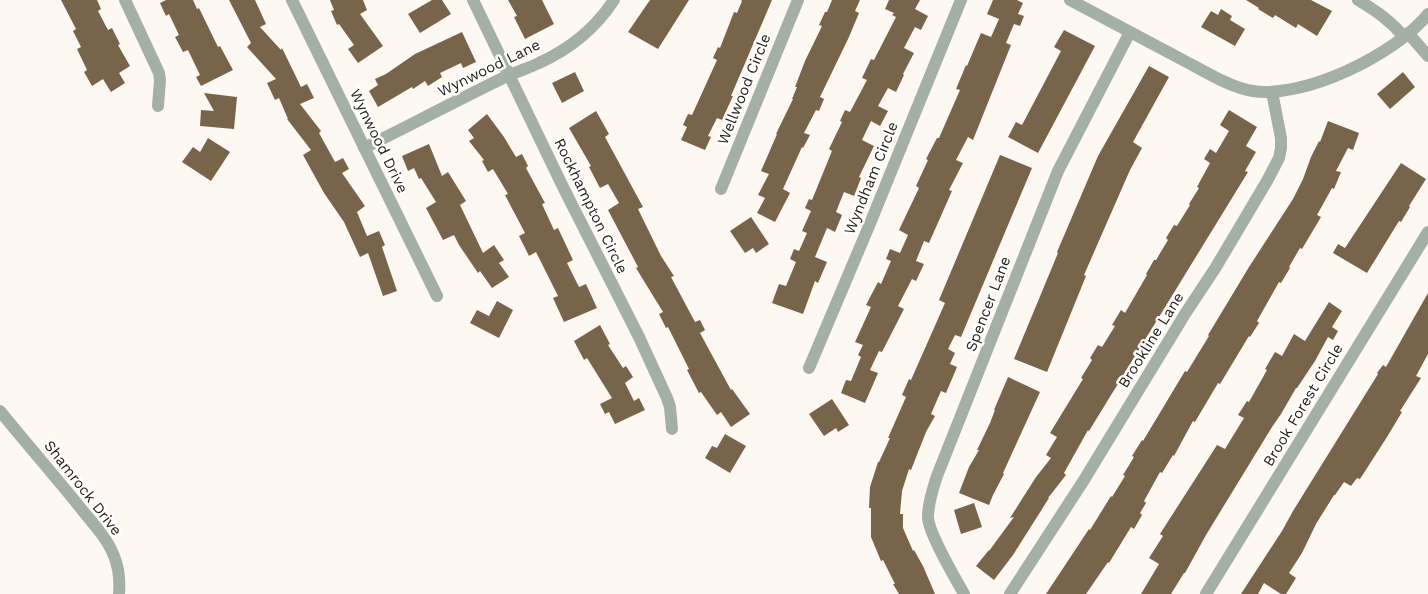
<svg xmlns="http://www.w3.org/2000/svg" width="1428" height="594" viewBox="0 0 1428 594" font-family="'Work Sans',sans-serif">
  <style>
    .building { fill: #78634b }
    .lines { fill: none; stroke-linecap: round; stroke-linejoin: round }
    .street { stroke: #a4b0a5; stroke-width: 12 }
    .labels { text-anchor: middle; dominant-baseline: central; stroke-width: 5; stroke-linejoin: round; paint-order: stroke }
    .street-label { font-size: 15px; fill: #25201b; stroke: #fff }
  </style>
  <rect width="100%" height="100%" fill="#fef8f3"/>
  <!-- building -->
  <path class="building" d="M61,0H97L101,9L98,11L108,30L112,28L120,44L118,45L130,66L119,73L125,83L111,92L103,79L92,86L84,72L87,70L77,49L81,47L73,31L76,29Z
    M166,0H193L197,9L199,8L218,47L220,46L233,70L201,86L196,77L200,75L188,50L183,52L175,37L179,35L169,14L166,16L160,3Z
    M229,0H255L266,24L260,27L281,50L282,48L301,87L307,84L314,98L300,104L321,131L319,133L335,162L343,158L349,169L342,173L365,206L357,212L367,236L379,231L385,245L382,247L397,291L383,296L368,253L360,257L344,222L324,193L303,155L311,150L287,119H288L279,98L275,100L267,83L276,79L247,47L251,43Z
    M330,0H363L367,10L360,14L383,46L358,63L348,49L354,45L339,24L337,25L331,11L334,10Z
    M432,0H442L451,14L420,33L408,14Z
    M508,0H542L554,24L525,39L514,17L517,16Z
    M650,0H689L658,49L628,32Z
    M741,0H772L731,96H733L722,120L717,118L708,136L711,137L705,150L681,140L687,127L683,125L688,114L692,115L717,60L713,58L718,47L720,48L734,12L737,13L742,1Z
    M832,0H860L855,11L859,13L849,37L820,97L824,99L819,111L816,110L804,133L810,135L803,148L802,147L783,189L790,193L775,222L757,213L765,198L758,195L769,174L761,171L777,134H776L793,99H792L797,87H795L805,61L822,26L819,25L825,12H827Z
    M889,0H920L915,9L928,16L921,30L915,27L904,48L914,53L903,74L904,75L896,92L888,88L878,106L888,111L880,126L871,121L862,140L874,146L859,177L861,178L854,196L844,192L836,212L842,215L835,232L827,228L815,257L827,262L818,283L815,281L803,314L772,303L779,284L786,286L796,262L790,259L794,249L799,251L807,233L802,231L811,211L805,208L809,199L812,200L832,151L829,149L842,122L840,121L845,110L850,112L867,80L862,78L871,59L874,60L896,17L892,15L894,13L885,9Z
    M993,0H1017L1023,3L1018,14L1024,16L1020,26L1014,24L1006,43L1011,45L973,140L968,137L956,160L963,163L949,190L952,191L929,243L924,241L916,261L924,264L916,281L912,279L898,306L904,309L882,352L879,351L870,370L878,373L865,403L841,393L846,380L851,381L861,357L858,355L863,345L855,342L871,307L866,305L878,282L881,284L891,261L886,259L890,249L900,253L908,235L899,230L919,188L916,186L928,160L926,159L937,138H939L960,90L956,89L966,65L967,66L981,33L991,37L999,19L987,14Z
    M1246,0H1311L1332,11L1317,36L1298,24L1296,28L1275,15L1273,18L1258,9L1259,8Z
    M1221,9L1232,16L1230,20L1245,29L1235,46L1201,27L1211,11L1218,15Z
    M1064,30L1095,46L1038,153L1008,137L1016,122L1022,125L1061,51L1054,47Z
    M462,32L476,62L463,68L461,63L440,73L442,77L428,86L425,81L413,89L412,87L378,107L369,91L378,85L375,79L386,74L415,54Z
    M1149,66L1169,77L1133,142L1142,148L1130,170L1084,275L1086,276L1047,372L1014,359L1058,253L1057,252L1098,156Z
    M575,72L584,91L562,103L552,83Z
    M1403,72L1415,87L1390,109L1377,94Z
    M204,93L237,97L234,129L200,126L201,110L214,111Z
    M1229,110L1257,127L1246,146L1256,152L1245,171L1248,172L1089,431L1088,430L1064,473L1066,475L1048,498H1049L1013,555L994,580L976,566L989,550V551L1014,517L1010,518L1036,477L1051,458L1046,455L1057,437L1050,433L1083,379L1081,378L1092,360L1090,358L1098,345L1102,347L1115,326L1112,325L1121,310L1125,313L1147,275L1146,274L1154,260H1156L1168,240L1166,238L1174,225L1177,226L1190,205L1189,204L1199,188L1197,187L1210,163L1204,159L1210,149L1216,153L1229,131L1220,125Z
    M596,111L609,134L605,137L643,207L638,209L661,256L674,276L671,277L695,322L700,320L705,330L700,333L731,390L732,389L750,414L731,427L721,412L717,415L701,392L699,393L687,370L689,369L668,327L666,328L659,314L663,312L636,268L638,267L608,210L619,203L608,184L600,188L589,167L591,166L569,128Z
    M487,114L504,137L516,157L522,154L528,166L526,168L545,203L542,204L554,230L558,228L573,260L567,263L579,287L586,284L597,308L564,322L553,298L558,296L536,252L529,256L519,236L525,233L505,195L508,194L493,169L488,172L482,161L484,160L469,141L474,138L468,130Z
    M1328,121L1359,133L1353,150L1348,148L1336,171L1341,172L1334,189L1332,188L1317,215L1321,217L1302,249L1300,248L1289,267L1290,268L1281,283L1279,282L1257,321L1259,323L1250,337L1249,336L1220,384L1218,383L1195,422L1193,421L1174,456L1173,455L1162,473L1160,472L1144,501L1146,503L1140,513L1142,515L1134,529L1131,527L1109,563L1108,562L1086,594H1046L1089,529L1090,530L1111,496L1112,497L1125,476L1123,475L1134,457L1132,456L1142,440L1143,441L1185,371L1187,372L1209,336L1208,335L1249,267L1293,199L1303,179L1311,157L1319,141L1320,142Z
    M208,138L230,152L211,181L182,162L193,147L200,152Z
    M429,144L442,176L448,172L466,201L460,205L483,253L494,245L504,260L499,263L509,277L492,288L480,271L478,273L459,245L454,235L443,240L426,208L436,202L421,178L419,179L414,168L408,171L402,156Z
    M1000,155L1032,168L961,337L955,335L948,349L955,353L950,364L957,367L946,393L941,391L931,414L935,416L926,432L911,470L909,469L902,491L900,514H903V528L913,551L914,550L923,566L935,594H899L893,584H895L883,560L881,561L871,537V508H869L870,487L878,462H879L890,438H888L906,397L902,395L909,379L911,380L945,303L939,300Z
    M1401,163L1426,179L1409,206L1410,207L1401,222L1399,221L1367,273L1333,253L1338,244L1345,248Z
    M751,217L769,244L756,253L753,248L745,253L730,231Z
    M1428,293V354L1416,376L1421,378L1400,411L1402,412L1387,437L1360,479L1357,478L1351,486L1344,482L1335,495H1334L1316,524L1302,553L1289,573L1296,578L1286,594H1281L1264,583L1258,594H1241L1282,531L1293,511L1378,374L1377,373L1383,365L1386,367Z
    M497,301L513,310L499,338L470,323L477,310L489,316Z
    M1329,302L1342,311L1332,327L1338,331L1333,340L1328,337L1315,361L1297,388H1296L1281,414L1272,427L1206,535L1185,573H1184L1171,594H1141L1159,564L1149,558L1163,536L1160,534L1217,445L1225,449L1244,418L1238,415L1247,401L1249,402L1267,370L1265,369L1275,352L1282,356L1294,334L1305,341Z
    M600,325L610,344L608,345L623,368L626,366L633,377L625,383L634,401L639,398L645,410L615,424L609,412L605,414L600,404L612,398L587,358L584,360L574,341Z
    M1008,377L1040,392L1003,473L1004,474L993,495L989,505L959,493L969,467L979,450H977L990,423L995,410H994Z
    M832,399L849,425L838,432L836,428L824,436L809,414Z
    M725,434L746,446L730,473L705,458L712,446L717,448Z
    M974,503L982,527L961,534L954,510Z"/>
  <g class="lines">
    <!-- street -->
    <path class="street" d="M125,0L159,73L160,80L158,106
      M292,0L437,296
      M473,0L563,187L639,337L667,398L670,407L672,429
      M1070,0C1107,20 1144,39 1181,59C1201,69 1230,88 1253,91C1305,99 1396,54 1428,14
      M1358,0C1376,11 1390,20 1404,37
      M1408,33L1428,56
      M364,148C412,124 460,99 507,76C518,71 529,68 539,63C570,49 595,29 614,0
      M721,189L798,0
      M809,368L869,226L961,0
      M0,411C26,443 53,474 79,506C91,522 107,537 114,556C119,568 120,581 119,594
      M964,594C955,578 928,532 928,517C928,502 933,489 937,476L1058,171L1130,32
      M1010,594L1084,480L1185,314L1216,267L1267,181L1279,158L1281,148V138L1272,92
      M1206,594L1428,232"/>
  </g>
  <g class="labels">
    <!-- street labels -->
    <g class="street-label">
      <text transform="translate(489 68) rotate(-26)">Wynwood Lane</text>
      <text transform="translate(744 89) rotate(-68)">Wellwood Circle</text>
      <text transform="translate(379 141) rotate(64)">Wynwood Drive</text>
      <text transform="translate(871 178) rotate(-68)">Wyndham Circle</text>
      <text transform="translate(591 206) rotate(64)">Rockhampton Circle</text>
      <text transform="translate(988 304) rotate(-69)">Spencer Lane</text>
      <text transform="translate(1151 340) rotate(-58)">Brookline Lane</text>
      <text transform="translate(1303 405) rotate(-59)">Brook Forest Circle</text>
      <text transform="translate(83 488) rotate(52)">Shamrock Drive</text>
    </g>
  </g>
</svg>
